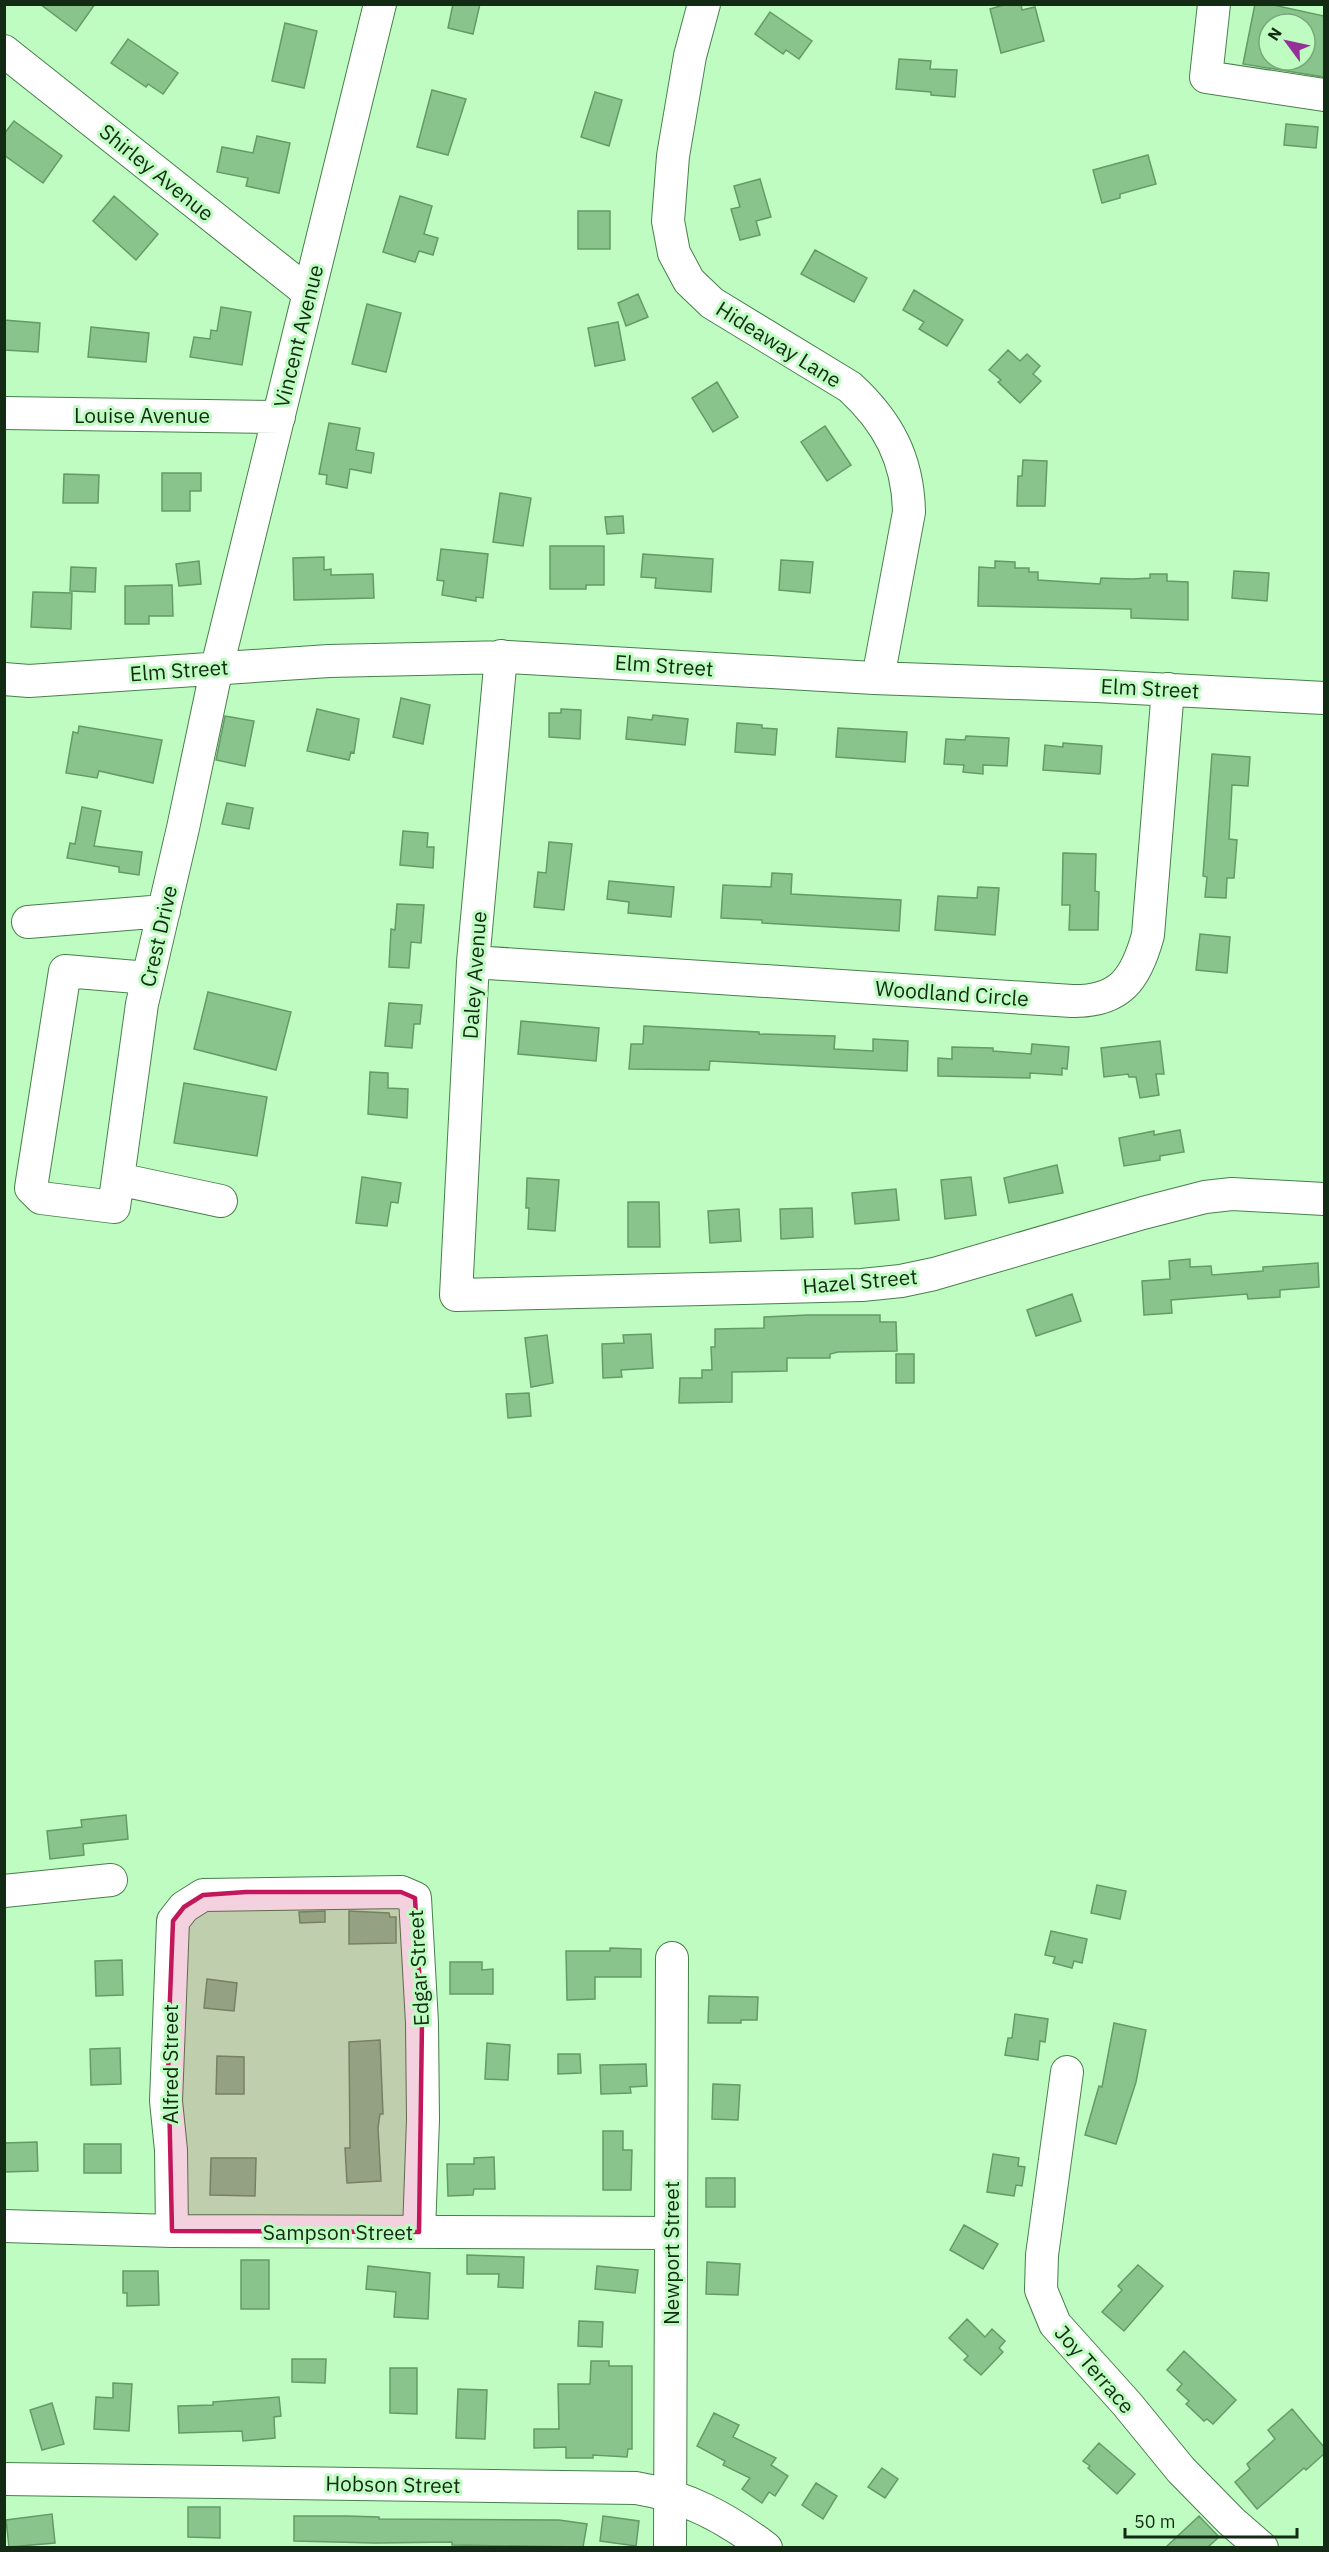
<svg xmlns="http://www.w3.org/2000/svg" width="1329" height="2552" viewBox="0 0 1329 2552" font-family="'IBM Plex Sans',sans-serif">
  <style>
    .building { fill: #89c48c; stroke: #639c66; stroke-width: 1.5; fill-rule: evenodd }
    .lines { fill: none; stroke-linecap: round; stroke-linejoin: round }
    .minor-casing { stroke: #477f4b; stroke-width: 34 }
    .minor { stroke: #fff; stroke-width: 32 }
    .marked { fill: #c2185b; fill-opacity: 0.2; stroke: #c2185b; stroke-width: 4.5; stroke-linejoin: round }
    .labels { text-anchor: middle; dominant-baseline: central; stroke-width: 6; stroke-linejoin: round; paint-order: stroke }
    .street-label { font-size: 21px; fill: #132b15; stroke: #bffcc1 }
  </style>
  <rect width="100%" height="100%" fill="#bffcc1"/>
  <!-- building -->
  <path class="building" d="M40,4H95L76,31Z
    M453,4H480L473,34L448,28Z
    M1007,4H1021L1022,10L1035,7L1044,41L1001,53L990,9Z
    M1255,4H1269L1324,16V77L1243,64ZM1269,24H1305V60H1269Z
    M770,12L812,41L799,59L786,50L783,54L755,34Z
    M285,23L317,31L304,88L272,81Z
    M128,39L178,73L163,94L148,84L146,87L111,63Z
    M899,59L931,61L930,69L957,70L955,97L931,95V92L896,89Z
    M432,90L466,99L448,155L417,147Z
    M595,92L622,100L609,146L581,137Z
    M14,121L62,156L43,183L4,155V134Z
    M1286,124L1318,127L1316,148L1284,145Z
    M257,136L290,143L279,193L246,186L248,178L217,172L222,147L253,153Z
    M1148,155L1156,184L1120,194V198L1102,203L1093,170Z
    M760,179L771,217L756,221L760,235L740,240L731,209L740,207L734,186Z
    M114,196L158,234L136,260L93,221Z
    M400,196L432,206L424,234L438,238L433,255L419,251L415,262L383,252Z
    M578,211H610V249H578Z
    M815,250L867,278L854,302L801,274Z
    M914,290L963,320L947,346L919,329L924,322L903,310Z
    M638,294L648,317L626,326L618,303Z
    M367,304L401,313L386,372L352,364Z
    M221,307L251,312L242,365L190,357L194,337L210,339L211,330L217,331Z
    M4,320L40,323L38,352L4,350Z
    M618,322L625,360L595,366L588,328Z
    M91,327L149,333L146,362L88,357Z
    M1008,350L1020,361L1027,354L1040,366L1033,374L1041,381L1020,403L998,382L1001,380L989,370Z
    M717,382L738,417L713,432L692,398Z
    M329,423L360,428L356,450L374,453L371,473L350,469L347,488L326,484L327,475L319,474Z
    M825,426L851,465L827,481L801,442Z
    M1023,460L1047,461L1045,506H1017L1018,476H1022Z
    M162,473H201V491H190V511H162Z
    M64,474L99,475L98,503H63Z
    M500,493L531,498L523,546L493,542Z
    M623,516L624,533L607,534L605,517Z
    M550,546H604V585H586V589H550Z
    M441,549L488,554L483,598L476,597V601L442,595L444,581L437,580Z
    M643,554L713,559L711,592L655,588L656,578L641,577Z
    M324,557V570L331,569V575L373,574L374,598L294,600L293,558Z
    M781,560L813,562L810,593L779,590Z
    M199,561L201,584L179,586L176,564Z
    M995,561L1015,562V568H1029V572H1038V580L1100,584L1101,578L1132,579L1150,578V574H1167V581L1188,582V620L1131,618V609L978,606L979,567L995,568Z
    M71,567L96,568L95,592L70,591Z
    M1234,571L1269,573L1267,601L1232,598Z
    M172,585L173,616H149V624H125V586Z
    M33,592L72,593L71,629L31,627Z
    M401,698L430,705L423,744L393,737Z
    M317,709L359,719L354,753L351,752L349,760L307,751Z
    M561,709L581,710L580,739L549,737V713H561Z
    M653,715L688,719L685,745L626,739L628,717L652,720Z
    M225,716L254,721L245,766L216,760Z
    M737,723L762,725V728L777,729L775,755L735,752Z
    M79,726L162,740L153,783L99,771L97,778L66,773L73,732L78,733Z
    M838,728L907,732L905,762L836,757Z
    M966,736L1009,738L1007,766L983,765V774L963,772L964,765L944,764L946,739L965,740Z
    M1063,743L1102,746L1100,774L1043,770L1045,745L1063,747Z
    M1212,754L1250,757L1248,786L1232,785L1229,839L1237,840L1234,878H1227L1226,898L1205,897L1207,877L1203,876Z
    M227,803L253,808L249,829L222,824Z
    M82,807L101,811L94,846L142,852L139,875L119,872V867L67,858L70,843L75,844Z
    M403,831L428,833L427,847H434L433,868L400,865Z
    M549,842L572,844L564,910L534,907L538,872L546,873Z
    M1063,853L1096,854L1095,891L1099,892L1098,930H1069L1070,905H1062Z
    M772,873L792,874L791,894L901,900L899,931L762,923V920L721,918L723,885L771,887Z
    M609,881L674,887L671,917L628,913L629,902L607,899Z
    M978,887L999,888L995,935L935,930L938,896L977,898Z
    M397,904L424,905L421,943L411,942L409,968L389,967L391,929L395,930Z
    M1200,934L1230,937L1227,973L1196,970Z
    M208,992L291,1012L276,1070L194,1049Z
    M389,1003L422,1005L420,1024H414L412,1048L385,1046Z
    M521,1021L599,1028L596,1061L518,1054Z
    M644,1026L759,1032V1034L835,1036L834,1049L873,1051V1039L908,1041L907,1071L710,1061L709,1070L629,1069L631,1044H643Z
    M1160,1041L1164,1074H1156L1159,1095L1140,1098L1136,1077H1129L1128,1074L1104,1077L1101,1048Z
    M1032,1044L1069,1047L1067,1069L1062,1068V1075L1030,1073V1078L938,1076V1058L952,1059V1047L993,1048V1051L1031,1054Z
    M370,1072L388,1073V1088L408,1089L407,1118L368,1114Z
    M184,1083L267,1097L257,1156L174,1143Z
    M1180,1130L1184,1152L1160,1156V1160L1124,1166L1119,1138L1154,1131V1135Z
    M1057,1165L1063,1193L1009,1203L1004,1178Z
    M362,1177L401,1183L398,1203L391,1202L387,1226L356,1223Z
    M971,1177L976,1215L945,1219L941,1180Z
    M527,1178L559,1180L555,1231L528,1229L529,1208H526Z
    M896,1189L899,1220L855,1224L852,1193Z
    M628,1202H659L660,1247H628Z
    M812,1208L813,1237L781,1239L780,1209Z
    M739,1209L741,1241L710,1243L708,1211Z
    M1190,1259V1267L1211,1266L1212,1275L1263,1271V1267L1318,1263L1319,1287L1280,1290V1297L1248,1299L1247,1294L1171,1300L1172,1313L1144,1315L1142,1281L1170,1279L1169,1261Z
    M1072,1294L1081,1321L1036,1336L1027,1310Z
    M808,1315H880V1322H896L897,1351L838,1352L830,1354V1358H787V1371L732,1372V1402L679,1403L680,1378H702V1370H712L711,1347H715V1329L764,1328V1317Z
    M651,1334L653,1368L621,1370L622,1377L603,1378L602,1344L624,1343L623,1335Z
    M547,1335L553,1383L531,1387L525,1338Z
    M896,1354H914V1383H896Z
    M529,1393L531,1416L508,1418L506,1394Z
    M126,1815L128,1839L83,1844L84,1855L50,1859L47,1831L82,1827L81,1820Z
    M1097,1885L1126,1891L1120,1919L1091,1913Z
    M325,1911V1922L300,1923L299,1912Z
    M349,1911L389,1913L390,1917H396V1943L349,1944Z
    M1051,1931L1087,1939L1082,1963L1074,1961L1072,1968L1053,1963L1055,1957L1045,1955Z
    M610,1948L641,1949V1977H595V1999L567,2000L566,1951H610Z
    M122,1960L123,1995L96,1996L95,1961Z
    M450,1962H482V1970L493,1969V1994H450Z
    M207,1979L237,1983L234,2011L204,2008Z
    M709,1996L758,1997L757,2020H741V2023H708Z
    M1015,2014L1048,2019L1045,2042L1040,2041L1038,2060L1005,2055L1008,2038H1012Z
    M1114,2023L1146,2030L1136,2082L1116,2144L1085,2135L1099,2086L1102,2087Z
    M380,2040L383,2114H380L378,2128L381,2181L347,2183L345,2148H350L349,2042Z
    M487,2043L510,2045L508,2080L485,2079Z
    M120,2048L121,2084L91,2085L90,2049Z
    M558,2054H580L581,2073L558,2074Z
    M217,2056L244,2057V2094H216Z
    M646,2064L647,2086L630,2087L631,2093L601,2094L600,2065Z
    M713,2084L740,2085L738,2120L712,2119Z
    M603,2131H623V2150H632L631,2190H603Z
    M37,2142L38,2171L4,2172V2143Z
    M84,2144H121V2173H84Z
    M993,2154L1019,2158L1018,2166L1025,2167L1022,2186L1016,2185L1014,2196L987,2192Z
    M494,2157L495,2189H474L473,2195L448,2196L447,2164H474V2158Z
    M211,2158H256L255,2196L210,2195Z
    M706,2178H735V2207H706Z
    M964,2225L998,2244L983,2269L950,2250Z
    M467,2255L524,2257L523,2288L498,2287L499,2274H467Z
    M241,2260H269V2309H241Z
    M707,2262L740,2264L738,2295L706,2294Z
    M1138,2265L1163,2286L1124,2331L1102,2312L1122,2290L1118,2286Z
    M368,2266L430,2273L428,2319L394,2317L396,2292L366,2289Z
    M597,2266L638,2270L635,2293L595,2289Z
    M123,2271H158L159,2305L127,2306V2293H123Z
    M967,2319L985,2337L992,2329L1005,2341L999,2348L1003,2352L981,2375L964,2360L968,2356L949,2338Z
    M579,2321L603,2322L602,2347L578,2346Z
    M1184,2351L1236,2400L1213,2424L1207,2419L1204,2421L1186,2404L1189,2401L1177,2390L1182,2384L1167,2370Z
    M292,2359H326L325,2383L292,2382Z
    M591,2361H609V2366H632V2449H628L627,2457L593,2455V2458H566V2447L534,2448V2429H559L558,2384H590Z
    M390,2368H417V2414L390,2413Z
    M113,2383L132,2384L129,2431L94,2429L96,2397L113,2398Z
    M458,2389L487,2390L485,2439L456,2438Z
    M279,2397L281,2416L274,2417L275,2438L243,2441L242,2431L179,2433L178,2406L213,2405V2402Z
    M52,2403L64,2444L42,2450L30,2410Z
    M1292,2409L1324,2447V2454L1306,2470L1304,2468L1257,2509L1235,2482L1250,2469L1247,2464L1275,2439L1268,2430Z
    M714,2413L739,2425L733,2437L776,2458L771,2465L788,2476L775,2496L769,2492L762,2503L742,2489L750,2478L723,2465L725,2461L697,2446Z
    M1099,2443L1135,2474L1117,2494L1088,2468L1090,2466L1083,2461Z
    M882,2468L898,2479L885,2498L868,2487Z
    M816,2483L837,2496L823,2519L802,2505Z
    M188,2507H220V2538L188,2537Z
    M52,2514L55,2543L9,2547L6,2520Z
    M294,2516H347L379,2517V2519L559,2520L587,2524L583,2547L452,2545V2542L375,2543L294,2541Z
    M603,2516L639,2521L636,2546L600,2541Z
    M1199,2516L1219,2537L1208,2547H1166Z"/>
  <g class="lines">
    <!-- minor casing -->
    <g class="minor-casing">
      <path id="minor" d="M704,4L690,56L673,156L668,221L674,253L689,281L712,303L850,387C888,422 908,459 909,512L878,678
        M1214,4L1206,77L1324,95
        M4,51L309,293
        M4,413L279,417
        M501,656L473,962L456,1295L862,1285L901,1281L934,1274L1143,1213L1205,1197L1232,1194L1324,1199
        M4,679L29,681L329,661L508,657L874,678L1097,686L1324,698
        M28,922L164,911
        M473,962L1072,1001C1120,1002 1136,979 1148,935L1168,689
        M148,978L65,971L31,1188L41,1198L114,1207L142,1004L183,828L217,667L380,4
        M118,1179L221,1201
        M4,1891L111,1880
        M1067,2072L1042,2255L1041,2290L1055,2324L1127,2404L1181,2470L1231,2521L1262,2548
        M4,2226L172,2231L671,2233
        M172,2231L171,2150L166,2101L173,1921L184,1907L203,1895L401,1892L415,1898L422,2023L423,2119L419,2232
        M4,2479L636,2488C686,2496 726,2518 766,2548
        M670,2548L672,1958"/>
    </g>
    <!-- minor -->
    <use href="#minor" class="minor"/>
  </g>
  <!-- marked area -->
  <path class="marked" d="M246,1892H401L415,1898L422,2023L419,2232L172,2231L168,2049L173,1921L184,1907L203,1895Z"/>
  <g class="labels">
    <!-- street labels -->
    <g class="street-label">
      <text transform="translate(157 172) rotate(39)">Shirley Avenue</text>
      <text transform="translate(298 336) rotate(-76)">Vincent Avenue</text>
      <text transform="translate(779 344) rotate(32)">Hideaway Lane</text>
      <text x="142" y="415">Louise Avenue</text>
      <text transform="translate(664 665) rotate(4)">Elm Street</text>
      <text transform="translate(179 670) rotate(-4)">Elm Street</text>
      <text transform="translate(1150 688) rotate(3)">Elm Street</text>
      <text transform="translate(158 936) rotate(-77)">Crest Drive</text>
      <text transform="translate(474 975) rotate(-86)">Daley Avenue</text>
      <text transform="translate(952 993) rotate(4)">Woodland Circle</text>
      <text transform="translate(860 1281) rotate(-5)">Hazel Street</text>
      <text transform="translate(418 1968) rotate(-93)">Edgar Street</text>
      <text transform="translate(170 2064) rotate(-90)">Alfred Street</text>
      <text x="338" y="2232">Sampson Street</text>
      <text transform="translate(671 2253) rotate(-90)">Newport Street</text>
      <text transform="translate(1095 2369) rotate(49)">Joy Terrace</text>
      <text transform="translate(393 2484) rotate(1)">Hobson Street</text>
    </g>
  </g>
  <!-- border -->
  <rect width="1329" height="2552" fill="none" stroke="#132b15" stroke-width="12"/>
  <!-- north arrow -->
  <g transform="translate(1287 42) rotate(303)"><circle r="28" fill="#bffcc1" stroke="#7aa87c" stroke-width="1.5"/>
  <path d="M0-4.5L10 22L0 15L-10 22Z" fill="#933198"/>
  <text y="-9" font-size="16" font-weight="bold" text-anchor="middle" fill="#132b15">N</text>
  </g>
  <!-- scale -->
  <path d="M1125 2528v9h172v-9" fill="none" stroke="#132b15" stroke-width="3"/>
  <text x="1134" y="2528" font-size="18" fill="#132b15" stroke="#bffcc1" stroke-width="4.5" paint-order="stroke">50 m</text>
</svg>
